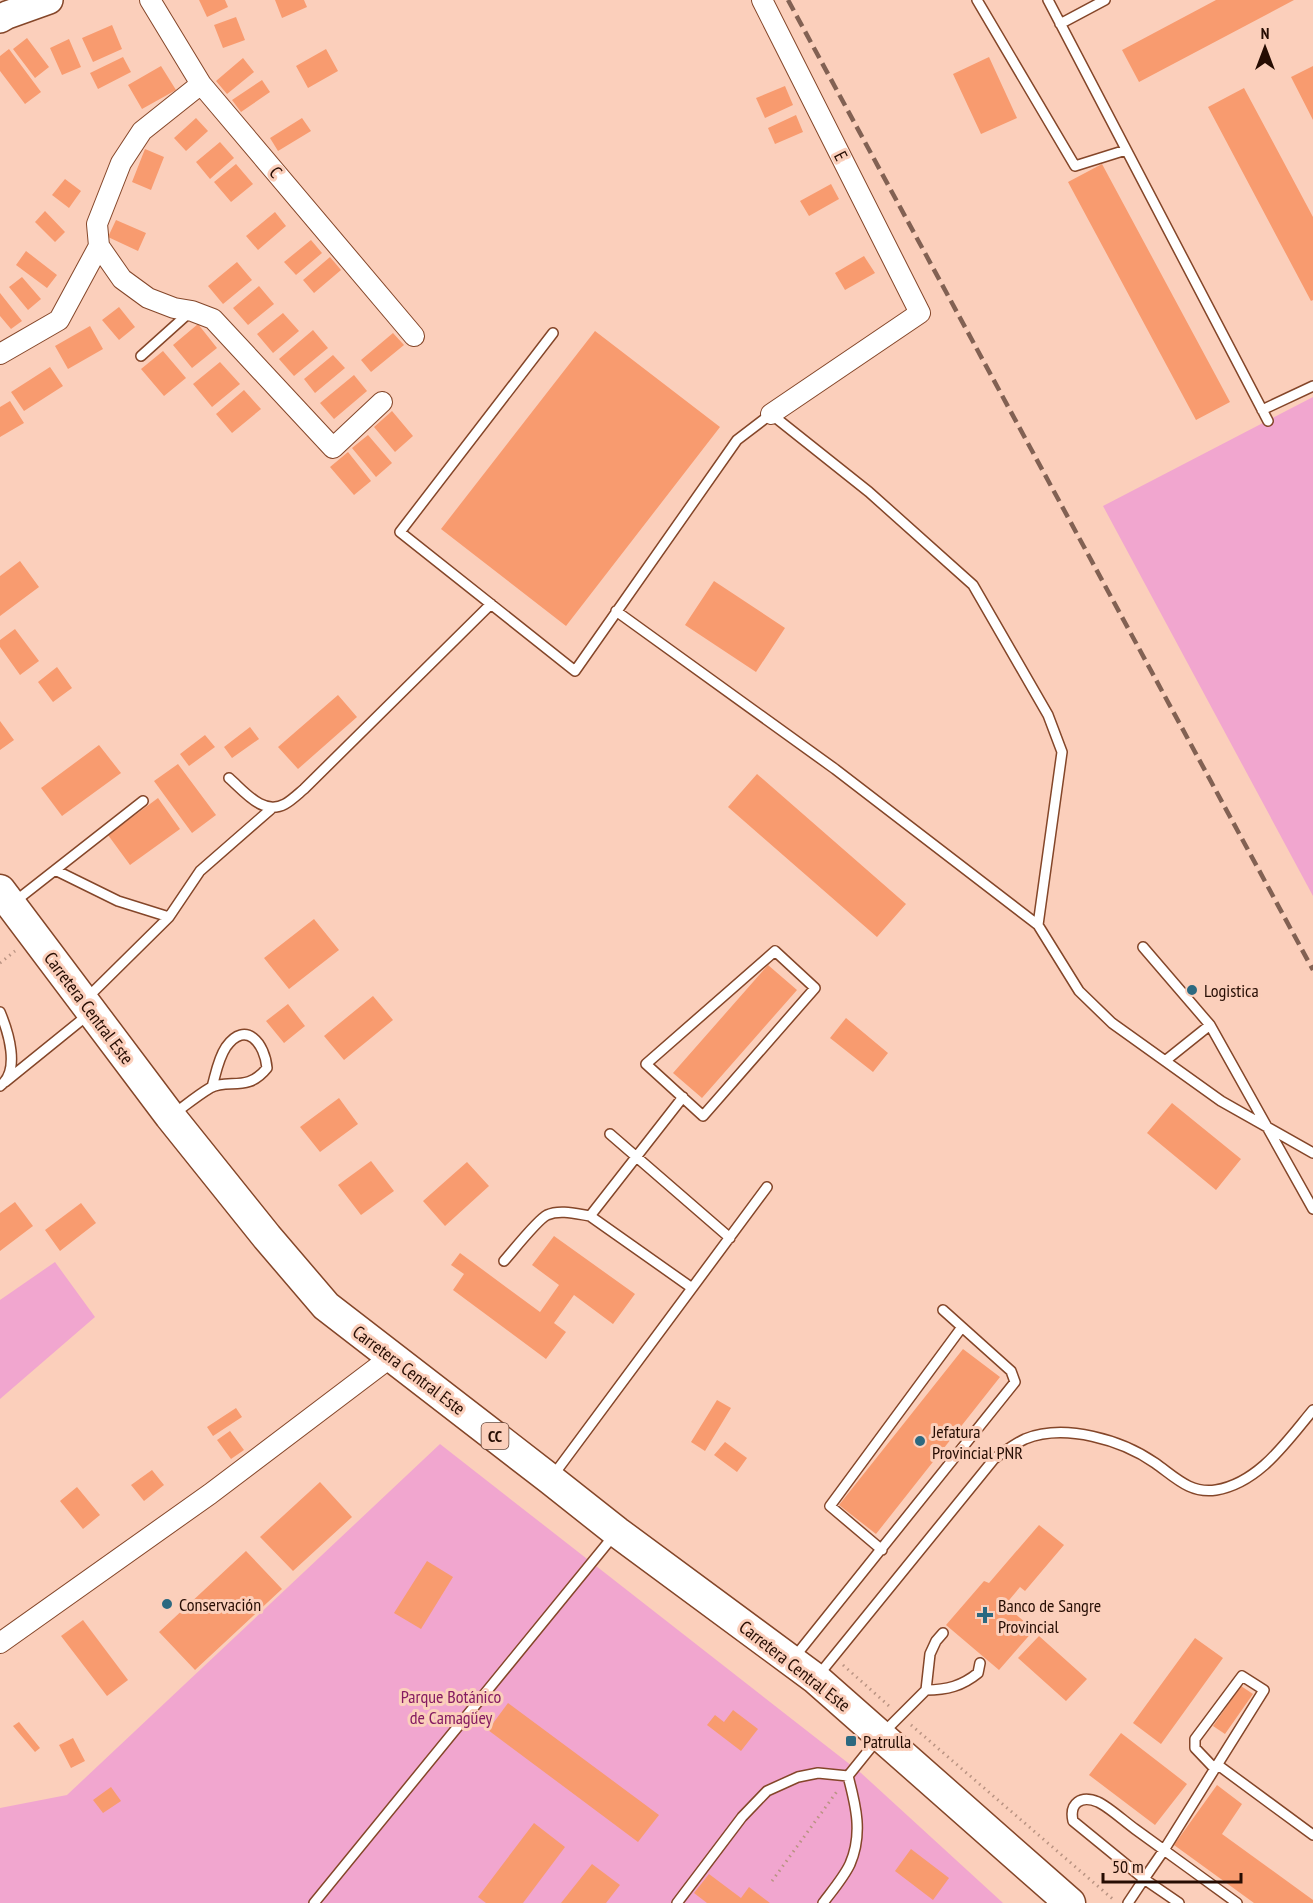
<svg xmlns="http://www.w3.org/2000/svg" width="1313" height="1903" viewBox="0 0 1313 1903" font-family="'PT Sans Narrow',sans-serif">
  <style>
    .green { fill: #f1a6cf }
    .building { fill: #f89b6f }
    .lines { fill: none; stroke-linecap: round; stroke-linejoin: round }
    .lane-casing { stroke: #844629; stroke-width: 12 }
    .street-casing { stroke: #844629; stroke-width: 22 }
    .secondary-casing { stroke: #844629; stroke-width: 30 }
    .primary-casing { stroke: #844629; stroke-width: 33 }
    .path { stroke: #b99382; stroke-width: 3; stroke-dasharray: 1.5 4.5; stroke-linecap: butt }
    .lane { stroke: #fff; stroke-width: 9 }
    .street { stroke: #fff; stroke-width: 20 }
    .secondary { stroke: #fff; stroke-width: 27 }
    .primary { stroke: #fff; stroke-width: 30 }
    .rail { stroke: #826153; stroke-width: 4.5; stroke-dasharray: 12 6; stroke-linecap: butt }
    .poi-dot { fill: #2c6980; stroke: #fbcfbb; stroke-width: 2 }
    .labels { text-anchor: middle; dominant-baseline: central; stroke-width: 6; stroke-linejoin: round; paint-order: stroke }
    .shield { fill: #fbcfbb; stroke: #66473a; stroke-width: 1.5 }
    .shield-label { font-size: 16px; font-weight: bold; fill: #260d03 }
    .street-label { font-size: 18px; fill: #260d03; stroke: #fbcfbb }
    .poi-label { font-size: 18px; fill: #260d03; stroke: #fbcfbb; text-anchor: start }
    .park-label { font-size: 18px; fill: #851b61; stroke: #fbcfbb }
  </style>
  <rect width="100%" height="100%" fill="#fbcfbb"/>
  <!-- green -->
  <path class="green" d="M1313,397V896L1103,506Z
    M55,1262L95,1317L0,1399V1300Z
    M440,1444L861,1773L1003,1903H0V1808L67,1795Z"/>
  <!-- building -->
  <path class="building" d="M199,0H225L228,7L207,17Z
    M275,0H304L307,7L282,18Z
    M1216,0H1294L1139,82L1122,50Z
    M236,17L245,40L223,48L214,25Z
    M112,25L122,49L93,62L82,38Z
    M27,38L49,67L35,78L13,49Z
    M69,39L81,67L62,75L50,48Z
    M9,49L41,92L25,104L0,71V56Z
    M326,49L338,71L308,88L296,66Z
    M123,57L131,72L98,89L90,73Z
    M989,57L1017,118L981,134L953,74Z
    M243,58L254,72L227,94L216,81Z
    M161,66L176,90L142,109L128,85Z
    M1313,66V120L1291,77Z
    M262,80L270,92L241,112L232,100Z
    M785,86L793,105L765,118L756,98Z
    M1244,88L1313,217V300L1311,301L1208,107Z
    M796,115L803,132L775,144L768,128Z
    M196,118L208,131L186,151L174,138Z
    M302,118L311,131L278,151L270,138Z
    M220,142L234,158L210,179L196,162Z
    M145,149L164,157L151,190L132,182Z
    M236,164L253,184L231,202L214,182Z
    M1102,164L1230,402L1196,420L1068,182Z
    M65,179L81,191L69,208L52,195Z
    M831,184L839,199L809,216L800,201Z
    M45,211L65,232L55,242L35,222Z
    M275,212L286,226L258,250L246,236Z
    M116,220L146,233L138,251L108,237Z
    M311,240L322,253L296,275L284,262Z
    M26,251L57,275L47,288L16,265Z
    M864,256L875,273L845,290L835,273Z
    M330,257L341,270L314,293L303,280Z
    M237,262L252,280L223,304L208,286Z
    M22,277L41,299L28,310L9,287Z
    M259,286L274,304L248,325L233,308Z
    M0,293L22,321L11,329L0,316Z
    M119,307L135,327L119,340L102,320Z
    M283,313L299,331L273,353L257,334Z
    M198,324L217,348L192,368L173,345Z
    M90,326L103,349L68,369L55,346Z
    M313,330L328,348L294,376L279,359Z
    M595,331L720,427L566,626L441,529Z
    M393,333L404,345L371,372L361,360Z
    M163,351L186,378L164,396L141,369Z
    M333,355L345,368L315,393L304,379Z
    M220,362L240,384L212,407L193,384Z
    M50,367L63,386L24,411L11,392Z
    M354,375L367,391L334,419L320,403Z
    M244,390L261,409L232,433L216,414Z
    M10,401L24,423L0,437V407Z
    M392,411L413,436L395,452L374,427Z
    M368,435L392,463L376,477L352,448Z
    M348,452L371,481L354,495L330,467Z
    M20,561L39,587L0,616V576Z
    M714,581L785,628L756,672L685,625Z
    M15,629L39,661L20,675L0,647V640Z
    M57,667L72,688L53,702L38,682Z
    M338,695L357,717L298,769L278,747Z
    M0,721L14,740L0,750Z
    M250,727L259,739L232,758L224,747Z
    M205,735L215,747L189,766L180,754Z
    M99,745L121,773L62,816L41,788Z
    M178,764L216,815L192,833L154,781Z
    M757,774L906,904L877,937L728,807Z
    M158,798L180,829L130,865L108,835Z
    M314,919L339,950L289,989L264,958Z
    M768,965L797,990L702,1098L673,1073Z
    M373,996L393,1020L344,1060L324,1036Z
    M288,1004L305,1026L284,1043L266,1021Z
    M846,1018L888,1053L873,1072L830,1038Z
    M339,1098L358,1124L320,1152L300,1127Z
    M1172,1103L1241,1159L1216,1190L1147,1133Z
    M371,1161L394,1191L361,1215L338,1185Z
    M467,1162L489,1186L445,1226L423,1201Z
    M15,1202L33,1226L0,1251V1213Z
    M81,1203L96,1223L60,1251L45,1230Z
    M554,1236L635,1294L613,1324L574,1295L554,1323L566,1332L546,1359L453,1290L464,1274L451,1265L460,1253L540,1312L559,1285L532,1265Z
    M963,1349L1000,1377L876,1534L839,1505Z
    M717,1400L731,1408L705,1451L691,1442Z
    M236,1408L242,1417L213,1436L207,1427Z
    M230,1431L244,1450L231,1459L217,1440Z
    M725,1442L747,1458L737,1472L714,1455Z
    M152,1470L164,1485L144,1501L131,1485Z
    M320,1482L352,1517L293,1571L260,1537Z
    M77,1487L100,1515L83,1529L60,1501Z
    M1039,1525L1064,1545L1025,1591L1020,1587L1005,1605L1034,1630L999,1670L946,1625L984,1581L989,1583Z
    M246,1551L282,1589L195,1670L159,1632Z
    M427,1561L453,1577L421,1629L394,1613Z
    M83,1620L128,1680L107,1696L61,1636Z
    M1039,1636L1087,1679L1066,1701L1018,1658Z
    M1195,1638L1223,1658L1161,1744L1133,1723Z
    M1241,1686L1253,1694L1225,1734L1213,1726Z
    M508,1703L659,1815L638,1842L488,1730Z
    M733,1710L758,1729L741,1751L707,1725L715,1715L724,1722Z
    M19,1722L40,1748L35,1752L13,1726Z
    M1121,1733L1187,1784L1155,1825L1089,1775Z
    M73,1738L85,1761L71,1768L59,1745Z
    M1217,1785L1242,1804L1222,1834L1313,1900V1903H1254L1174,1845Z
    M111,1787L121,1801L103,1813L93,1800Z
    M534,1823L565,1847L523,1903H486L478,1897Z
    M911,1849L949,1878L933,1900L895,1871Z
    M592,1864L620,1885L606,1903H561Z
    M709,1874L741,1898L749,1887L770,1903H707L694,1893Z"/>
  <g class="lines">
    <!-- lane casing -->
    <g class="lane-casing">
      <path id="lane" d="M977,0L1075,166L1126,150
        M1048,0L1268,421
        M1060,24L1105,0
        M553,333L400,532L575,671L737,440L771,414L869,492L973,585L1048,715L1062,752L1038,925L1079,991L1112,1023L1221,1101L1313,1153
        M141,356L190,312
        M1262,410L1313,386
        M616,611L835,769L1038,925
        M229,778C245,792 263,816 285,804C292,800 298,794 304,789L491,604
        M55,870L118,901L169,917
        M13,903L143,801
        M1143,947L1210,1025L1313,1209
        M775,951L815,988L703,1116L646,1064Z
        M86,999L169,917L200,871L271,809
        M0,1012C8,1031 21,1071 0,1086
        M1165,1061L1210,1025
        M5,1082L89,1014
        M175,1113C186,1105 198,1095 210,1088C229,1078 247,1093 267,1068C265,1044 246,1019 226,1047C218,1059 216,1073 212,1087
        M610,1134L730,1238
        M590,1216L683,1097
        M504,1261C513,1251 537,1220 547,1215C560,1209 577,1214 590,1216L692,1288
        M552,1477L767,1187
        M882,1550L830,1506L962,1327
        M793,1659L1015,1382L1011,1371L943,1310
        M817,1677L994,1459C1004,1452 1014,1444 1025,1439C1065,1423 1122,1440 1155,1463C1175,1477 1190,1494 1216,1490C1259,1483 1287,1441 1313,1410
        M926,1690C947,1690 962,1686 978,1673L980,1663
        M1218,1765L1313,1835
        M1215,1769L1195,1748V1739L1242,1676L1264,1690L1164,1850L1144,1879L1073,1821C1069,1803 1081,1795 1098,1802C1109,1807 1125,1822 1135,1829C1169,1854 1203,1878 1237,1903
        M314,1903L615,1534
        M677,1903L742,1817L767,1791L798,1777L818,1773L848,1776L881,1735L926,1690L930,1654L936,1641L943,1633
        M823,1903C832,1891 844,1877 850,1864C863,1834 856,1806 848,1776
        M1128,1903L1144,1879L1179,1903"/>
    </g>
    <!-- street casing -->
    <g class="street-casing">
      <path id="street" d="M150,0L201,84L414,336
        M762,0L920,313L771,414
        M201,84L142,131L121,163L97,224L99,246L122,279L148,298L174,308L192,311L213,319L333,448L382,402
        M0,354L59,320L99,246
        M0,1643L210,1494L391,1357"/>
    </g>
    <!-- secondary casing -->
    <g class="secondary-casing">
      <path id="secondary" d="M0,19L7,15L49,0"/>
    </g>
    <!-- primary casing -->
    <g class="primary-casing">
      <path id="primary" d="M0,890L170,1116L267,1237L326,1306L550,1479L617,1532L816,1679L1070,1903"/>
    </g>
    <!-- path -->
    <path class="path" d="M0,963L15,951
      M843,1665L890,1707
      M911,1725L1115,1901
      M772,1881L838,1790"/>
    <!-- lane -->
    <use href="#lane" class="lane"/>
    <!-- street -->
    <use href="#street" class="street"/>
    <!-- secondary -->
    <use href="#secondary" class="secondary"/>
    <!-- primary -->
    <use href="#primary" class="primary"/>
    <!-- rail -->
    <path class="rail" d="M788,0L1313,970"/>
  </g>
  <!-- markers -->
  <g class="poi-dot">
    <circle cx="1192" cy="990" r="6"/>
    <circle cx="920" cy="1441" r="6"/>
    <circle cx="167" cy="1604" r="6"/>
    <path d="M982 1606h6v6h6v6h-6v6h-6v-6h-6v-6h6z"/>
    <rect x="845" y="1735" width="12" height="12" rx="3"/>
  </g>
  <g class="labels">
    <!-- shield labels -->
    <rect class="shield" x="481.5" y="1423" width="27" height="26" rx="4.5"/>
    <g class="shield-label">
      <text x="495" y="1436">CC</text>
    </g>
    <!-- street labels -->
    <g class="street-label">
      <text transform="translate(841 156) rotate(63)">E</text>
      <text transform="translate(276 172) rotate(50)">C</text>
      <text transform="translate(89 1008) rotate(53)">Carretera Central Este</text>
      <text transform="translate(409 1370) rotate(37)">Carretera Central Este</text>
      <text transform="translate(795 1666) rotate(38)">Carretera Central Este</text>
    </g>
    <!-- poi labels -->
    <g class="poi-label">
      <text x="1204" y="990">Logistica</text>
      <text x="932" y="1431">Jefatura<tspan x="932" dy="21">Provincial PNR</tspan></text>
      <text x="179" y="1604">Conservación</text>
      <text x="998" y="1605">Banco de Sangre<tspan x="998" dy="21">Provincial</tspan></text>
      <text x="863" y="1741">Patrulla</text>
    </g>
    <!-- park labels -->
    <g class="park-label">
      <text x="451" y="1696">Parque Botánico<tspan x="451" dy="21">de Camagüey</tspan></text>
    </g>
  </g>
  <!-- north arrow -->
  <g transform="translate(1265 48)" stroke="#fbcfbb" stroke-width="4.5" paint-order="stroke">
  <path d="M0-4.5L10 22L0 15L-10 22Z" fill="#260d03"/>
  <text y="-9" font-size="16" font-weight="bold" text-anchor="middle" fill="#260d03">N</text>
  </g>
  <!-- scale -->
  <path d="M1103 1873v9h138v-9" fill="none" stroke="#260d03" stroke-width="3"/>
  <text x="1112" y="1873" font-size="18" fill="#260d03" stroke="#fbcfbb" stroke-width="4.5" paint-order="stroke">50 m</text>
</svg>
